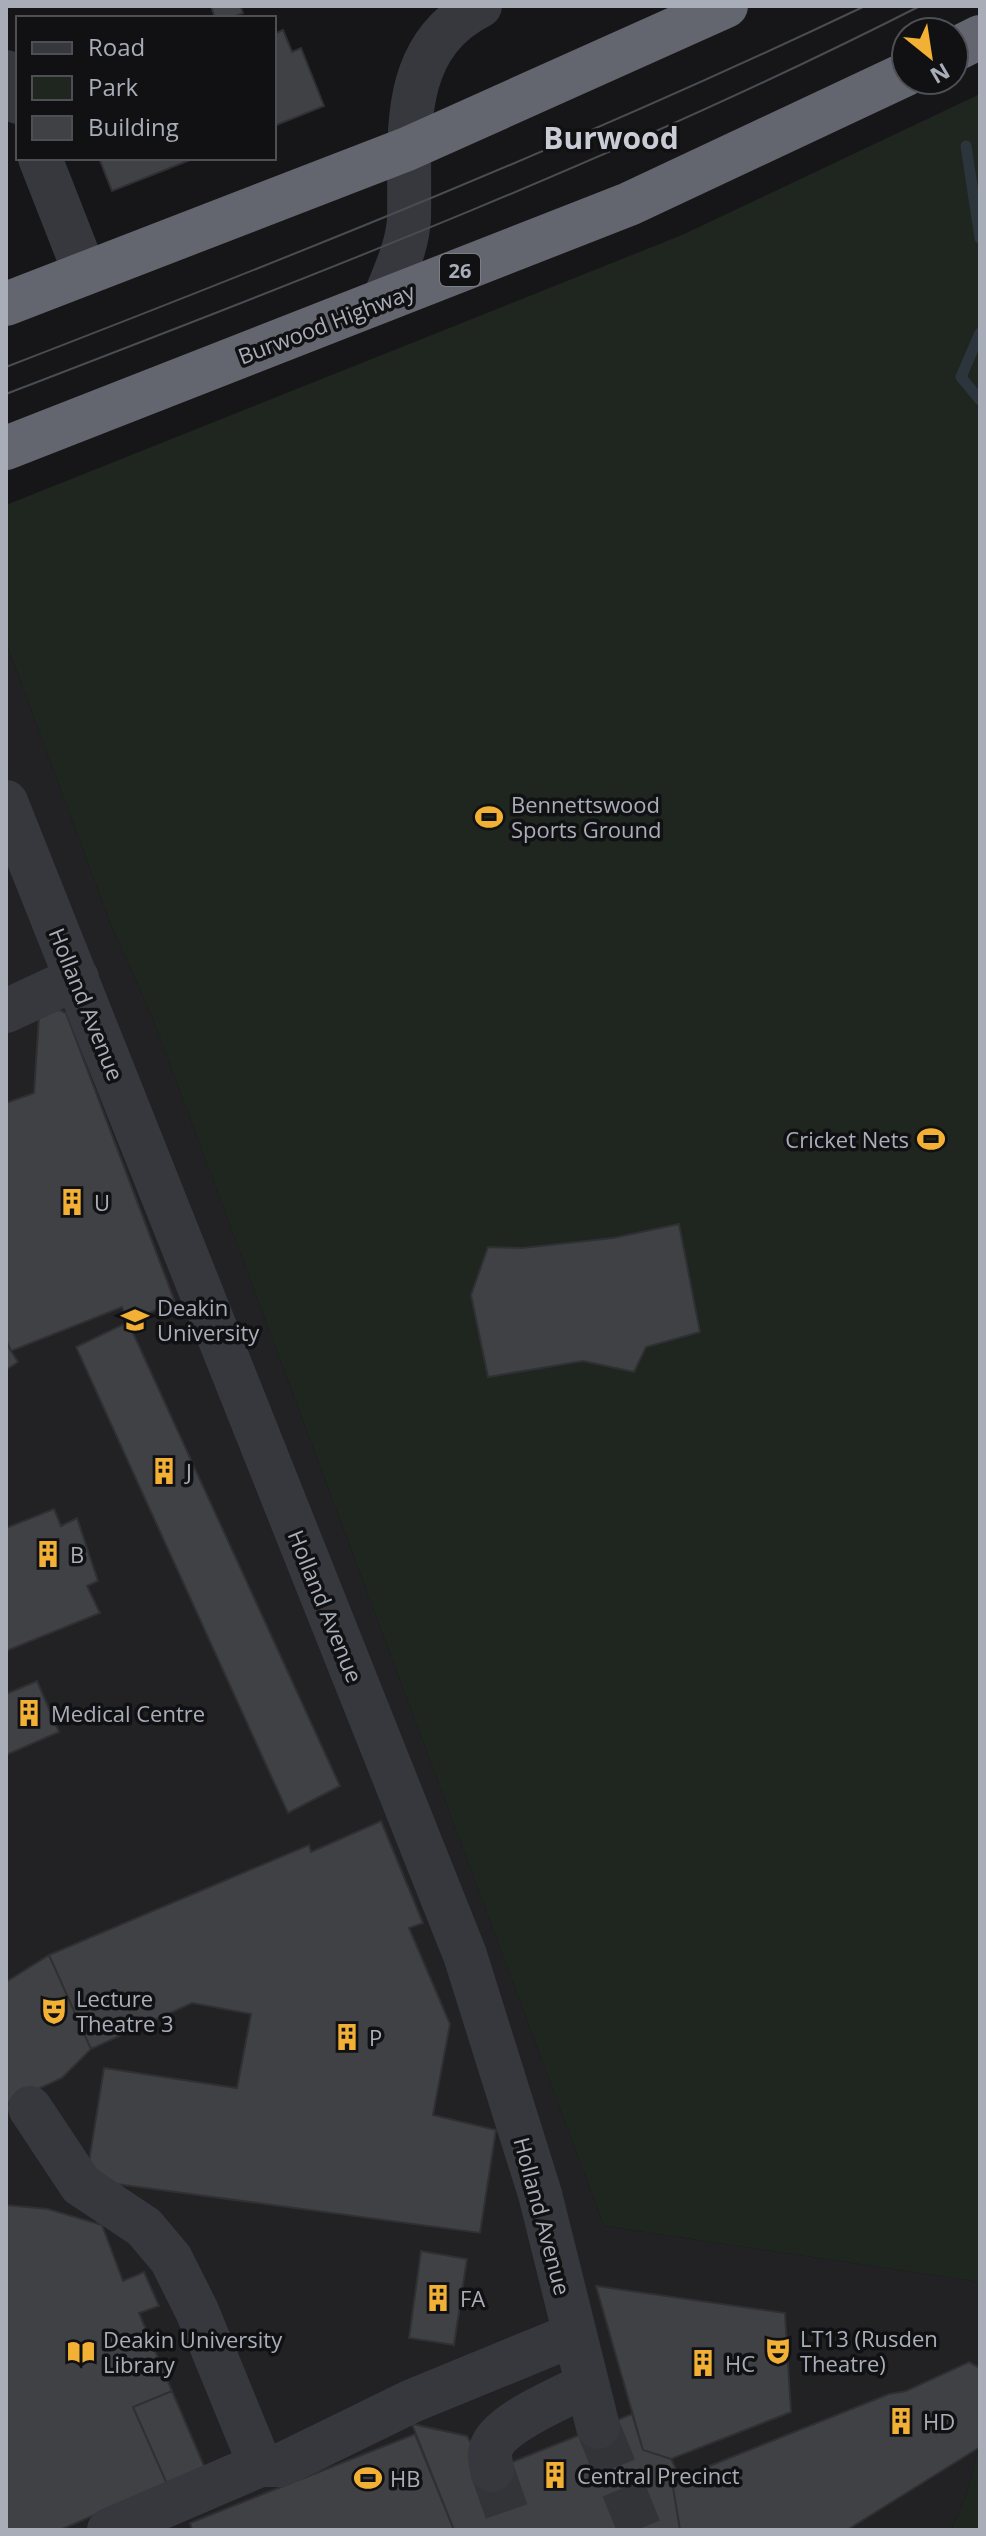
<svg xmlns="http://www.w3.org/2000/svg" width="986" height="2536" viewBox="0 0 986 2536" font-family="'Open Sans',sans-serif">
  <style>
    .built { fill: #222225 }
    .green { fill: #1e261f }
    .lines { fill: none; stroke-linecap: round; stroke-linejoin: round }
    .stream { stroke: #2c353c; stroke-width: 11 }
    .building { fill: #404145; stroke: #303034; stroke-width: 2 }
    .minor-tunnel { stroke: #333438; stroke-width: 44; stroke-dasharray: 44 22; stroke-linecap: butt }
    .minor { stroke: #37383d; stroke-width: 44 }
    .highway { stroke: #63666e; stroke-width: 44 }
    .tram { stroke: #4a4c52; stroke-width: 2 }
    .labels { text-anchor: middle; dominant-baseline: central; stroke-width: 7; stroke-linejoin: round; paint-order: stroke }
    .shield { fill: #111113; stroke: #7b7e86; stroke-width: 2 }
    .shield-label { font-size: 20px; font-weight: bold; fill: #a8adb8 }
    .street-label { font-size: 22px; fill: #a8adb8; stroke: #111113 }
    .poi-label { font-size: 22px; fill: #a8adb8; stroke: #111113; text-anchor: start }
    .district-label { font-size: 30px; font-weight: bold; fill: #c9ccd4; stroke: #111113 }
  </style>
  <rect width="100%" height="100%" fill="#161618"/>
  <!-- built -->
  <path class="built" d="M6,642L111,925L153,1019L604,2226L980,2282V2443L965,2499L951,2530H6Z"/>
  <!-- green -->
  <path class="green" d="M980,94V2282L604,2226L153,1019L111,925L6,642V505L682,235Z
    M980,2443V2530H951L965,2499Z"/>
  <g class="lines">
    <!-- stream -->
    <path class="stream" d="M966,146L980,238
      M980,333L961,377L980,400"/>
  </g>
  <!-- building -->
  <path class="building" d="M211,6H245L241,8L243,13L231,18H215Z
    M283,30L292,52L301,48L324,106L274,126V34Z
    M99,158H195L112,191Z
    M40,1000L66,1013L175,1302L128,1322L122,1307L11,1351L6,1340V1103L34,1093Z
    M679,1224L700,1332L646,1347L634,1372L583,1361L488,1377L471,1295L488,1247L522,1248L613,1238Z
    M128,1322L340,1786L288,1813L76,1347Z
    M6,1343L18,1362L6,1370Z
    M54,1509L61,1526L77,1518L98,1581L87,1586L100,1613L6,1651V1528Z
    M37,1681L59,1732L6,1755V1694Z
    M381,1821L423,1923L409,1928L450,2024L433,2115L496,2130L480,2233L86,2180L104,2068L237,2088L251,2014L192,2003L91,2049L49,1955L309,1845L311,1852Z
    M49,1955L91,2049L62,2078L6,2104V1982Z
    M6,2205L48,2209L102,2225L123,2281L144,2272L159,2306L139,2313L172,2391L133,2407L167,2484L60,2530H6Z
    M421,2251L467,2259L454,2345L409,2338Z
    M596,2286L785,2313L791,2412L671,2459L643,2450Z
    M969,2362L980,2368V2447L847,2530H680L672,2481L889,2394L906,2391Z
    M172,2391L205,2468L167,2484L133,2407Z
    M632,2414L643,2450L671,2459L677,2471L679,2477L672,2481L680,2530H454L412,2424L467,2436L487,2472Z
    M415,2434L454,2530H192L190,2523Z"/>
  <g class="lines">
    <!-- minor-tunnel -->
    <path class="minor-tunnel" d="M598,2427L640,2530
      M492,2470L513,2530"/>
    <!-- minor -->
    <path class="minor" d="M6,72L18,102
      M40,158L85,273
      M384,300C394,274 408,246 409,218C411,140 396,49 480,6
      M6,802L465,1955L540,2194L598,2427
      M6,1011L77,978
      M30,2108L81,2185L144,2227L171,2259L197,2311L260,2465
      M492,2470C491,2462 488,2454 492,2446C503,2421 562,2398 586,2385
      M109,2530L260,2465H281L412,2401L573,2335"/>
    <!-- highway -->
    <path class="highway" d="M954,50L980,37
      M6,304L407,149L726,6
      M6,448L629,204L906,74"/>
    <!-- tram -->
    <path class="tram" d="M6,367C296,255 584,140 865,6
      M6,394C315,275 625,156 920,6"/>
  </g>
  <!-- icons -->
  <defs>
    <g id="stadium-bare" transform="scale(2.16)"><path d="M0-5a6.5 5 0 1 0 0 10a6.5 5 0 1 0 0-10ZM-3.5-1.8h7v3.6h-7Z" fill="#f2b134" stroke="#111113" stroke-width="2.5" paint-order="stroke"/></g>
    <g id="building-bare" transform="scale(2.16)"><path d="M-4-6H4V6H1V3H-1V6H-4ZM-2.5-4.3h1.7v1.8h-1.7ZM.8-4.3h1.7v1.8H.8ZM-2.5-1h1.7V.8h-1.7ZM.8-1h1.7V.8H.8Z" fill="#f2b134" stroke="#111113" stroke-width="2.5" paint-order="stroke"/></g>
    <g id="university-bare" transform="scale(2.16)"><path d="M0-5L7-2L0 1L-7-2ZM-4 1L0 2.5L4 1V4Q0 6-4 4Z" fill="#f2b134" stroke="#111113" stroke-width="2.5" paint-order="stroke"/></g>
    <g id="theatre-bare" transform="scale(2.16)"><path d="M-5-5.5Q0-4 5-5.5V0Q5 5 0 6Q-5 5-5 0ZM-3.3-2.5H-1v1.5H-3.3ZM1-2.5H3.3v1.5H1ZM-2.8 1Q0 5.5 2.8 1Z" fill="#f2b134" stroke="#111113" stroke-width="2.5" paint-order="stroke"/></g>
    <g id="library-bare" transform="scale(2.16)"><path d="M-6-4Q-3-5.5-.7-3.5V5Q-3 3-6 4ZM6-4Q3-5.5 .7-3.5V5Q3 3 6 4Z" fill="#f2b134" stroke="#111113" stroke-width="2.5" paint-order="stroke"/></g>
  </defs>
  <g fill-rule="evenodd">
    <use href="#stadium-bare" x="489" y="817"/>
    <use href="#stadium-bare" x="931" y="1139"/>
    <use href="#building-bare" x="72" y="1202"/>
    <use href="#university-bare" x="135" y="1320"/>
    <use href="#building-bare" x="164" y="1471"/>
    <use href="#building-bare" x="48" y="1554"/>
    <use href="#building-bare" x="29" y="1713"/>
    <use href="#theatre-bare" x="54" y="2011"/>
    <use href="#building-bare" x="347" y="2037"/>
    <use href="#building-bare" x="438" y="2298"/>
    <use href="#theatre-bare" x="778" y="2351"/>
    <use href="#library-bare" x="81" y="2352"/>
    <use href="#building-bare" x="703" y="2363"/>
    <use href="#building-bare" x="901" y="2421"/>
    <use href="#building-bare" x="555" y="2475"/>
    <use href="#stadium-bare" x="368" y="2478"/>
  </g>
  <g class="labels">
    <!-- shield labels -->
    <rect class="shield" x="440" y="254" width="40" height="32" rx="6"/>
    <g class="shield-label">
      <text x="460" y="270">26</text>
    </g>
    <!-- street labels -->
    <g class="street-label">
      <text transform="translate(326 323) rotate(-21)">Burwood Highway</text>
      <text transform="translate(87 1004) rotate(68)">Holland Avenue</text>
      <text transform="translate(326 1606) rotate(68)">Holland Avenue</text>
      <text transform="translate(543 2216) rotate(75)">Holland Avenue</text>
    </g>
    <!-- poi labels -->
    <g class="poi-label">
      <text x="511" y="804">Bennettswood<tspan x="511" dy="25">Sports Ground</tspan></text>
      <text x="909" y="1139" text-anchor="end">Cricket Nets</text>
      <text x="94" y="1202">U</text>
      <text x="157" y="1307">Deakin<tspan x="157" dy="25">University</tspan></text>
      <text x="186" y="1471">J</text>
      <text x="70" y="1554">B</text>
      <text x="51" y="1713">Medical Centre</text>
      <text x="76" y="1998">Lecture<tspan x="76" dy="25">Theatre 3</tspan></text>
      <text x="369" y="2037">P</text>
      <text x="460" y="2298">FA</text>
      <text x="800" y="2338">LT13 (Rusden<tspan x="800" dy="25">Theatre)</tspan></text>
      <text x="103" y="2339">Deakin University<tspan x="103" dy="25">Library</tspan></text>
      <text x="725" y="2363">HC</text>
      <text x="923" y="2421">HD</text>
      <text x="577" y="2475">Central Precinct</text>
      <text x="390" y="2478">HB</text>
    </g>
    <!-- district labels -->
    <g class="district-label">
      <text x="611" y="137">Burwood</text>
    </g>
  </g>
  <!-- border -->
  <rect width="986" height="2536" fill="none" stroke="#a8adb8" stroke-width="16"/>
  <!-- legend -->
  <rect x="16" y="16" width="260" height="144" fill="#111113" stroke="#4d4f55" stroke-width="2"/>
  <rect x="32" y="42" width="40" height="12" fill="#37383d" stroke="#4d4f55" stroke-width="2"/>
  <text x="88" y="56" font-size="24" fill="#a8adb8">Road</text>
  <rect x="32" y="76" width="40" height="24" fill="#1e261f" stroke="#4d4f55" stroke-width="2"/>
  <text x="88" y="96" font-size="24" fill="#a8adb8">Park</text>
  <rect x="32" y="116" width="40" height="24" fill="#404145" stroke="#4d4f55" stroke-width="2"/>
  <text x="88" y="136" font-size="24" fill="#a8adb8">Building</text>
  <!-- north arrow -->
  <g transform="translate(930 56) rotate(150)"><circle r="38" fill="#111113" stroke="#4d4f55" stroke-width="2"/>
  <path d="M0-6L14 30L0 20L-14 30Z" fill="#f2b134"/>
  <text y="-12" font-size="22" font-weight="bold" text-anchor="middle" fill="#a8adb8">N</text>
  </g>
</svg>
